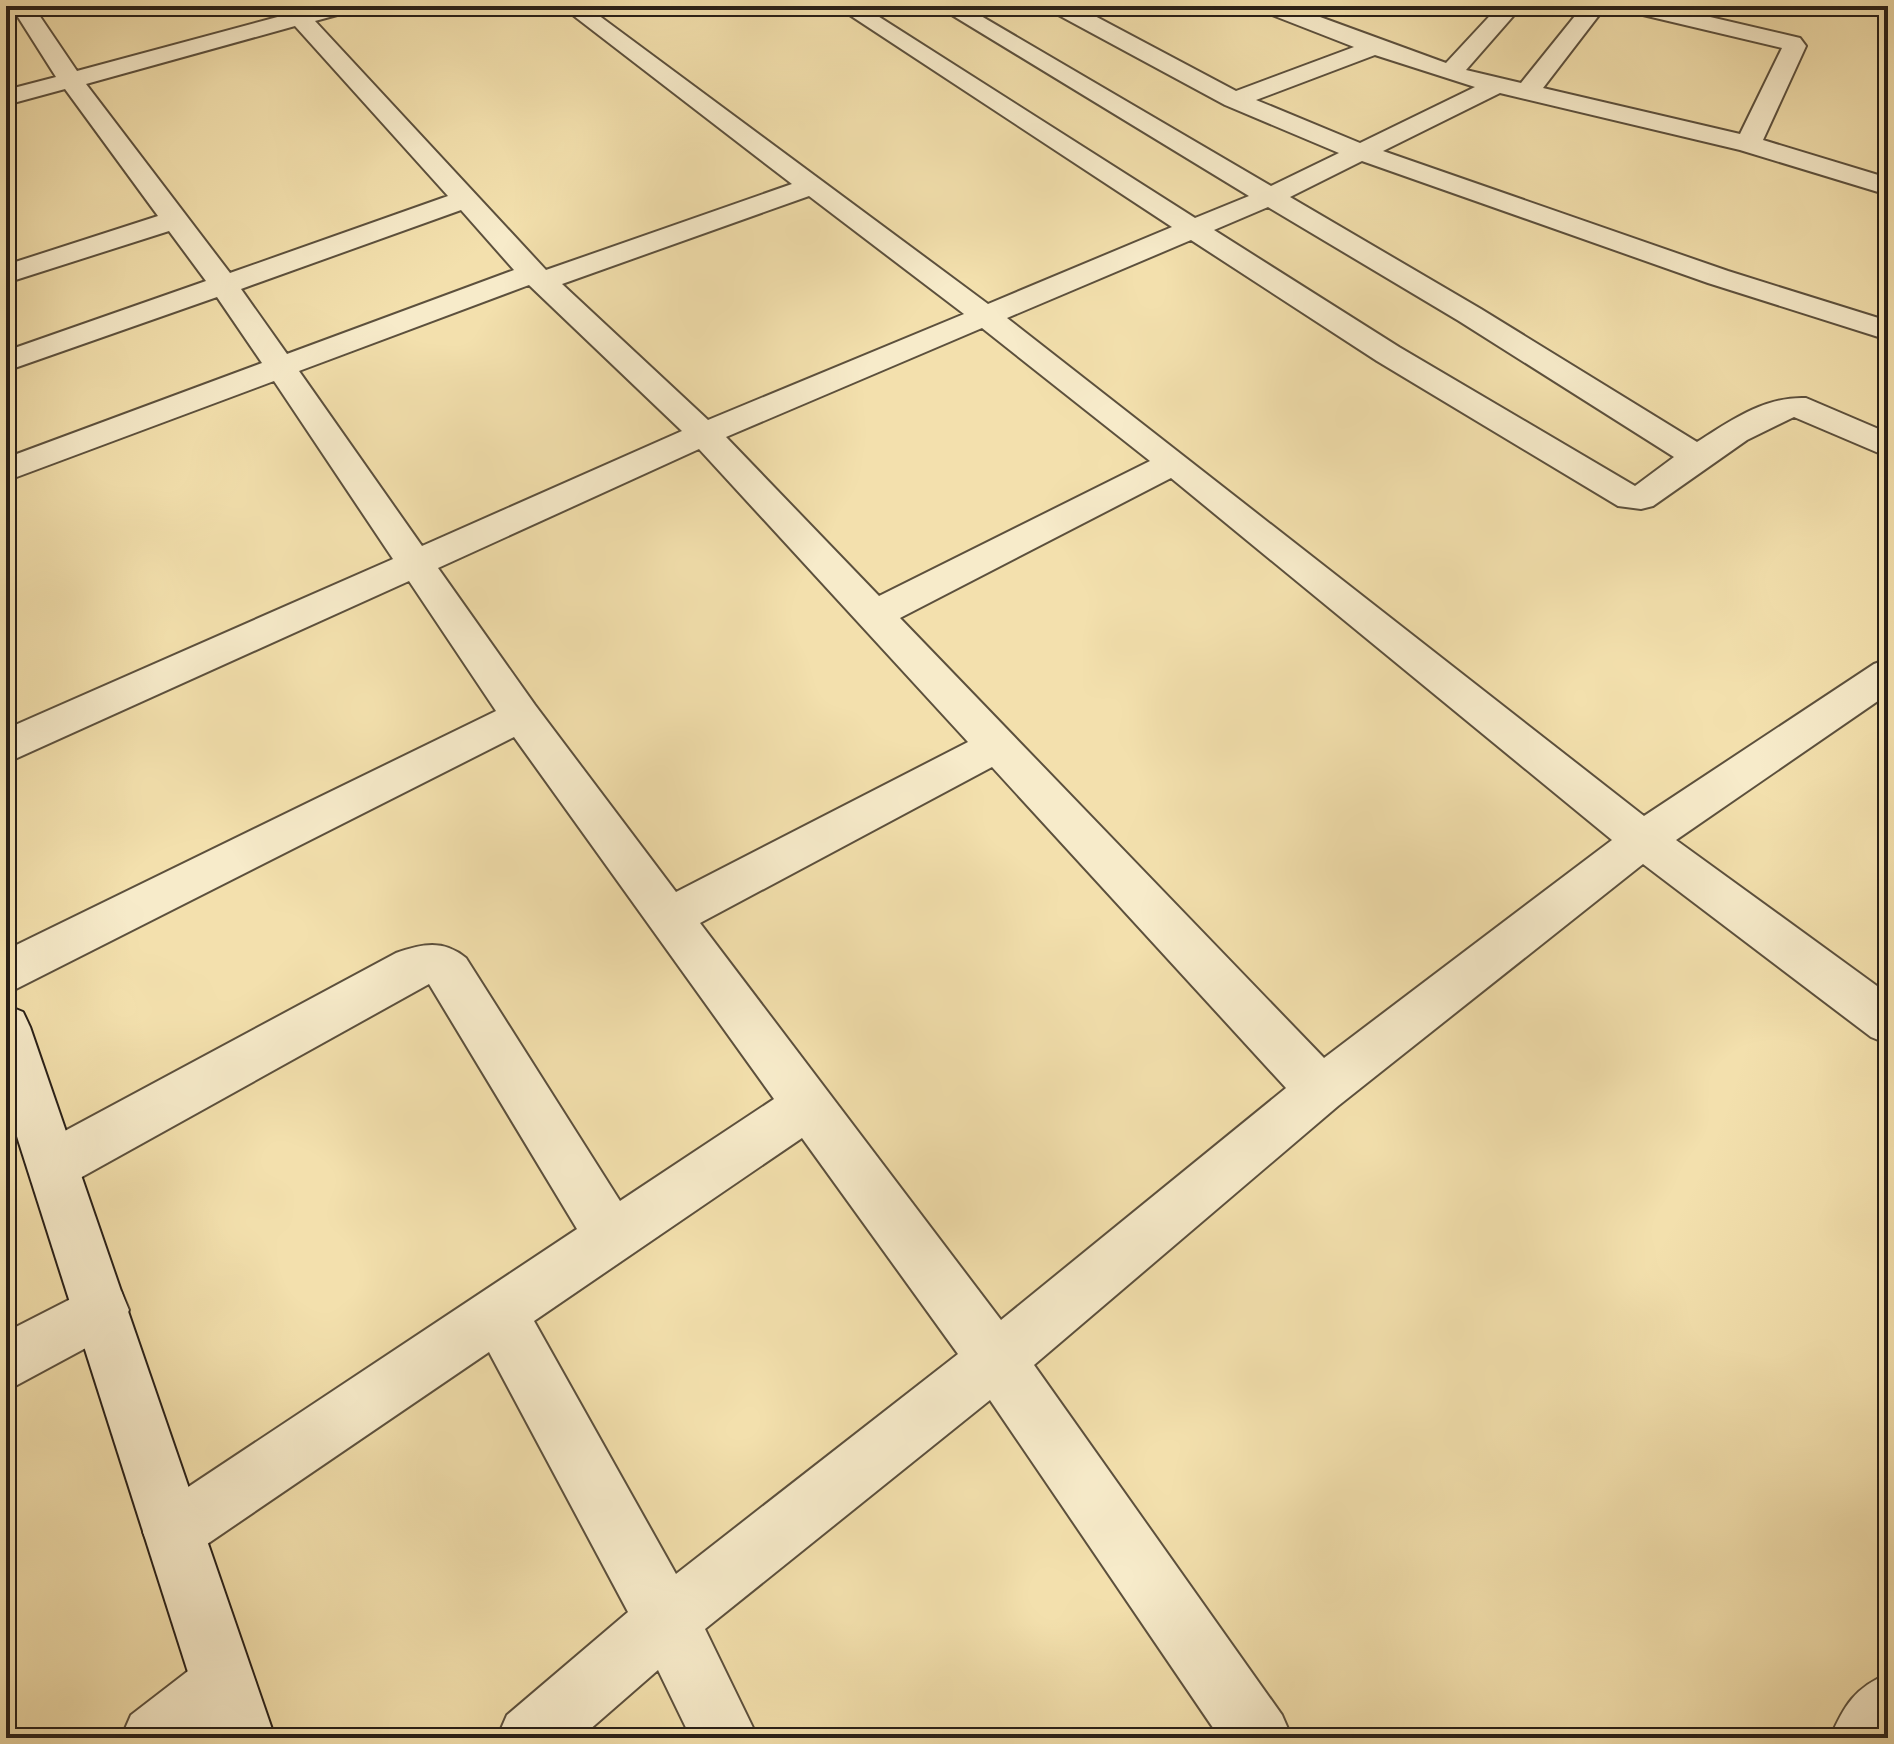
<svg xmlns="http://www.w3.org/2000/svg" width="1894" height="1744" viewBox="0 0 1894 1744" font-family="'Sorts Mill Goudy',serif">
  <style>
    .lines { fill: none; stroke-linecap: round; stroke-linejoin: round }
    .street-casing { stroke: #5c503d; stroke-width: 4 }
    .secondary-casing { stroke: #292018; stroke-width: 4 }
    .street { fill: #f7ebca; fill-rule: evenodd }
    .secondary { fill: #f7ebca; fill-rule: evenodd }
  </style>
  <rect width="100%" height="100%" fill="#f3e0ad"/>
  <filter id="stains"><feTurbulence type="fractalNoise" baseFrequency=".0025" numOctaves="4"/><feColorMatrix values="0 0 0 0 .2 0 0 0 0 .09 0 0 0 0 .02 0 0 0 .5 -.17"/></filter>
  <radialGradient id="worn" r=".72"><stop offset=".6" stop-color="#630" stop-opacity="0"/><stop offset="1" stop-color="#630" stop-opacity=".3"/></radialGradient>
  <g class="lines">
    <!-- street casing -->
    <g class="street-casing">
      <path id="street" d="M11,6H33L77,71L285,15L278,6H301L305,10L319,6H355L352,11L315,21L546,270L792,184L561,6H586L988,304L1172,227L836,6H862L1195,218L1249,196L937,6H964L1271,186L1339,153L1225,105L1051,11L1048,6H1076L1236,91L1354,47L1262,11L1259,6H1290L1446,63L1499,6H1522L1466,70L1521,83L1583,6H1606L1543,88L1740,134L1782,48L1626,11L1623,6H1663L1800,38L1806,46L1763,140L1888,178V195L1740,150L1500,93L1383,151L1728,271L1888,321V340L1708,283L1362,161L1290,197L1481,309L1697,442C1730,421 1765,396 1806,398L1888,433V457L1794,417L1747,440L1653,506L1641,509L1618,506L1377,361L1191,240L1007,318L1644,816L1874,664L1888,659V694L1676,840L1888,994V1044L1871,1037L1643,864L1338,1106L1034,1365L1282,1715L1292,1738H1220L990,1400L705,1629L758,1738H691L658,1670L580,1738H497L507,1715L628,1612L489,1352L194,1553L173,1562L152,1553L143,1532L152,1511L577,1229L429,984L71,1183L53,1190L35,1183L27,1165L35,1147L396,953C422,944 443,939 466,958L620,1201L774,1099L514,737L6,994V950L496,711L409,581L6,763V729L393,559L274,381L6,481V458L262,363L217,297L6,371V351L206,281L169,231L6,283V265L158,216L65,89L6,105V90L56,77ZM295,26L448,196L230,273L86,84ZM1375,55L1475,87L1360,143L1256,100ZM809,196L964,314L708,420L562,284ZM1268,207L1459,321L1674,457L1635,486L1399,347L1214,230ZM461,210L514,270L287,354L241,289ZM529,285L682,431L422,546L299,371ZM982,328L1150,461L879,596L726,437ZM699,449L968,742L676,892L535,705L438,568ZM1171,478L1612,840L1324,1058L900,618ZM992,767L1286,1088L1001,1320L700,923ZM802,1138L958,1354L676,1574L534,1321Z
        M102,1283L121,1291L129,1310L121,1329L6,1391V1332Z
        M224,1652L247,1661L256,1684L247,1707L207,1738H121L131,1715L201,1661Z
        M1888,1674V1738H1830C1844,1706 1855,1687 1888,1674Z"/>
    </g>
    <!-- secondary casing -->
    <g class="secondary-casing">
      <path id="secondary" d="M6,1005L23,1012L30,1027L275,1738H209L6,1102Z"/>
    </g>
    <!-- street -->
    <use href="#street" class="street"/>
    <!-- secondary -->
    <use href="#secondary" class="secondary"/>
  </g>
  <!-- margin -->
  <rect width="1894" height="1744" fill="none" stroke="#f3e0ad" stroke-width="32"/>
  <rect x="8" y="8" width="1878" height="1728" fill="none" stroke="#292018" stroke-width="4"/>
  <rect x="16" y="16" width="1862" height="1712" fill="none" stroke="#292018" stroke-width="2"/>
  <rect width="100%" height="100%" filter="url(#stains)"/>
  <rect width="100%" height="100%" fill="url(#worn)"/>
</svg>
